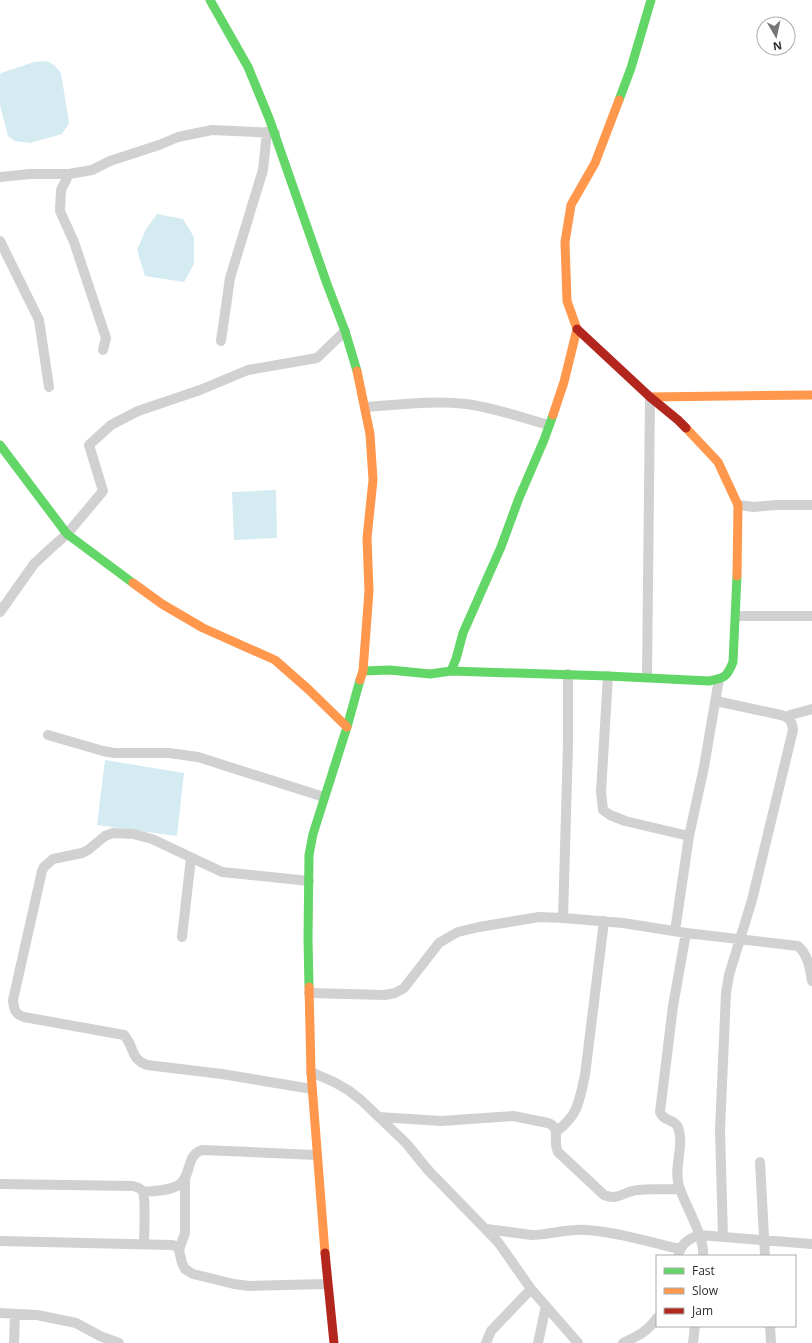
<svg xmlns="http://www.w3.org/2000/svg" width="812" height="1343" viewBox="0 0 812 1343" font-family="'Open Sans',sans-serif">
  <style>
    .water { fill: #d4ebf2 }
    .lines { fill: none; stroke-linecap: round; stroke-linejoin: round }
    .street { stroke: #d1d1d1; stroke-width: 10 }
    .fast { stroke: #63d668; stroke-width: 9 }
    .slow { stroke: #ff974d; stroke-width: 9 }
    .jam { stroke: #b3261e; stroke-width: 9 }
  </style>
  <rect width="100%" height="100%" fill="#fff"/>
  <!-- water -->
  <path class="water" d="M47,61L54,65L61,73L69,123L62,134L30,143L15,141L8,136L0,105V75L1,73L34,62Z
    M157,214L183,219L194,237V264L184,282L145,276L137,250L146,229Z
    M276,490L277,538L234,540L232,492Z
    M105,760L184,773L177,836L97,825Z"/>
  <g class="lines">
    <!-- street -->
    <path class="street" d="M69,174L61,190L60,211L74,242L106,338L103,350
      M0,177L30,174H69L92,170L110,161L159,145L178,137L212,130L275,133
      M0,241L39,320L49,387
      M221,341L230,278L263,170L267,132
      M365,407C398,405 433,400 466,404C492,407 523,418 549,425
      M738,505L754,507L776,505H812
      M0,612L34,564L50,549L67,534L103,491L89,445L111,425L138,411L200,390L248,370L317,358L345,331
      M736,616H812
      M608,676L601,792L603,810L610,815L625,821L689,836
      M647,677L650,397
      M716,701L781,715C790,718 792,721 793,730L752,900L729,975L726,993L720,1130L723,1237
      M789,717L790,715L812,709
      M48,735L103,751L114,753H169L198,757L324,797
      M309,881L222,872L152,839L133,834L113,833L105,836L88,850L82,853L53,859L44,867L42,871L13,1000C14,1010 15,1014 24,1017L124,1035C135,1047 129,1058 147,1065L222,1074L312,1089
      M563,918L568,745V674
      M675,931L689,836L704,767L719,679
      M686,933L673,1006L660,1112C663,1121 674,1119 678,1127C685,1145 673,1167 679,1186C685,1206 705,1236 703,1256
      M182,937L191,858
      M309,993L385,995L395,993L404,988L439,943L449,937L458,932L479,927L539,917L563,918L623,923L686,933L798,946C808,955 810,968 812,981
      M311,1072L334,1082L348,1090L361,1100L406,1143L428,1170L498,1242L531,1289L578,1343
      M379,1117L441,1121L513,1116L548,1123C562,1128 552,1140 558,1152L604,1195C619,1201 624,1191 638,1190C652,1189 666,1189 680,1189
      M557,1131C579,1114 579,1101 585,1075L604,921
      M760,1162L765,1256
      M0,1184L133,1186C137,1187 141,1188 143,1192C146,1200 144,1234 144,1244
      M143,1192C154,1191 171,1191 180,1184C192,1174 186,1155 202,1150L316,1155
      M486,1229L532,1235C550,1235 568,1228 587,1230C618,1232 649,1242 680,1249
      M0,1241L171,1245L176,1246L179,1250L182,1263L185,1269L193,1274L234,1284L249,1286L327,1284
      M179,1250L185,1233V1178
      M678,1256C681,1244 688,1239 699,1235L812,1244
      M0,1313L37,1315L76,1323L100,1336L119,1343
      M770,1326L771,1343
      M14,1343L15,1314
      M486,1343L491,1331L531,1289
      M538,1343L546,1306
      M623,1343C638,1336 647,1332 657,1318
      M693,1343L695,1326"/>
    <!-- fast -->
    <path class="fast" d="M210,0L248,67L269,118L327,284L345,331L357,371
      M619,100L631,68L651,0
      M0,445L67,534L133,583
      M363,671L390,670L430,674L451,671L456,659L463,633L501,547L519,498L544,440L553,415
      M451,671L608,676L709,681C725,678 727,677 733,662L737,576
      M309,987L308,939L309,855L313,834L347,727L360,680"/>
    <!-- slow -->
    <path class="slow" d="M357,371L370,434L373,480L367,538L369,591L363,671L360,680
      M650,397L812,395
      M553,415L564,382L577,329L567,301L565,242L571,205L595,163L619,100
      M686,428L718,462L738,505L737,576
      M133,583L162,604L203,628L275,660L308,689L347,727
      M309,987L311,1072L325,1253"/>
    <!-- jam -->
    <path class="jam" d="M577,329L650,397L678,420L686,428
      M325,1253L334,1343"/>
  </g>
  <!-- legend -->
  <rect x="656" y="1255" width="140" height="72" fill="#ffffff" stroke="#ababab"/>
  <rect x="664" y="1268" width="20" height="6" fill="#63d668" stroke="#ababab"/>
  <text x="692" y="1275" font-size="12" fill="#2c2c2c">Fast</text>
  <rect x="664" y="1288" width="20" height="6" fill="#ff974d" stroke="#ababab"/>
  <text x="692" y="1295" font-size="12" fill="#2c2c2c">Slow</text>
  <rect x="664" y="1308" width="20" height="6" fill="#b3261e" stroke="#ababab"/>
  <text x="692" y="1315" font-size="12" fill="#2c2c2c">Jam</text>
  <!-- north arrow -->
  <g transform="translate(776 36) rotate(171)"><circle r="19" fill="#ffffff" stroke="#ababab"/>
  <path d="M0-3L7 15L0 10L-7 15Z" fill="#767676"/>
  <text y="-6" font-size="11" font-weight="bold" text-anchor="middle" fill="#2c2c2c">N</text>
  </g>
</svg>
